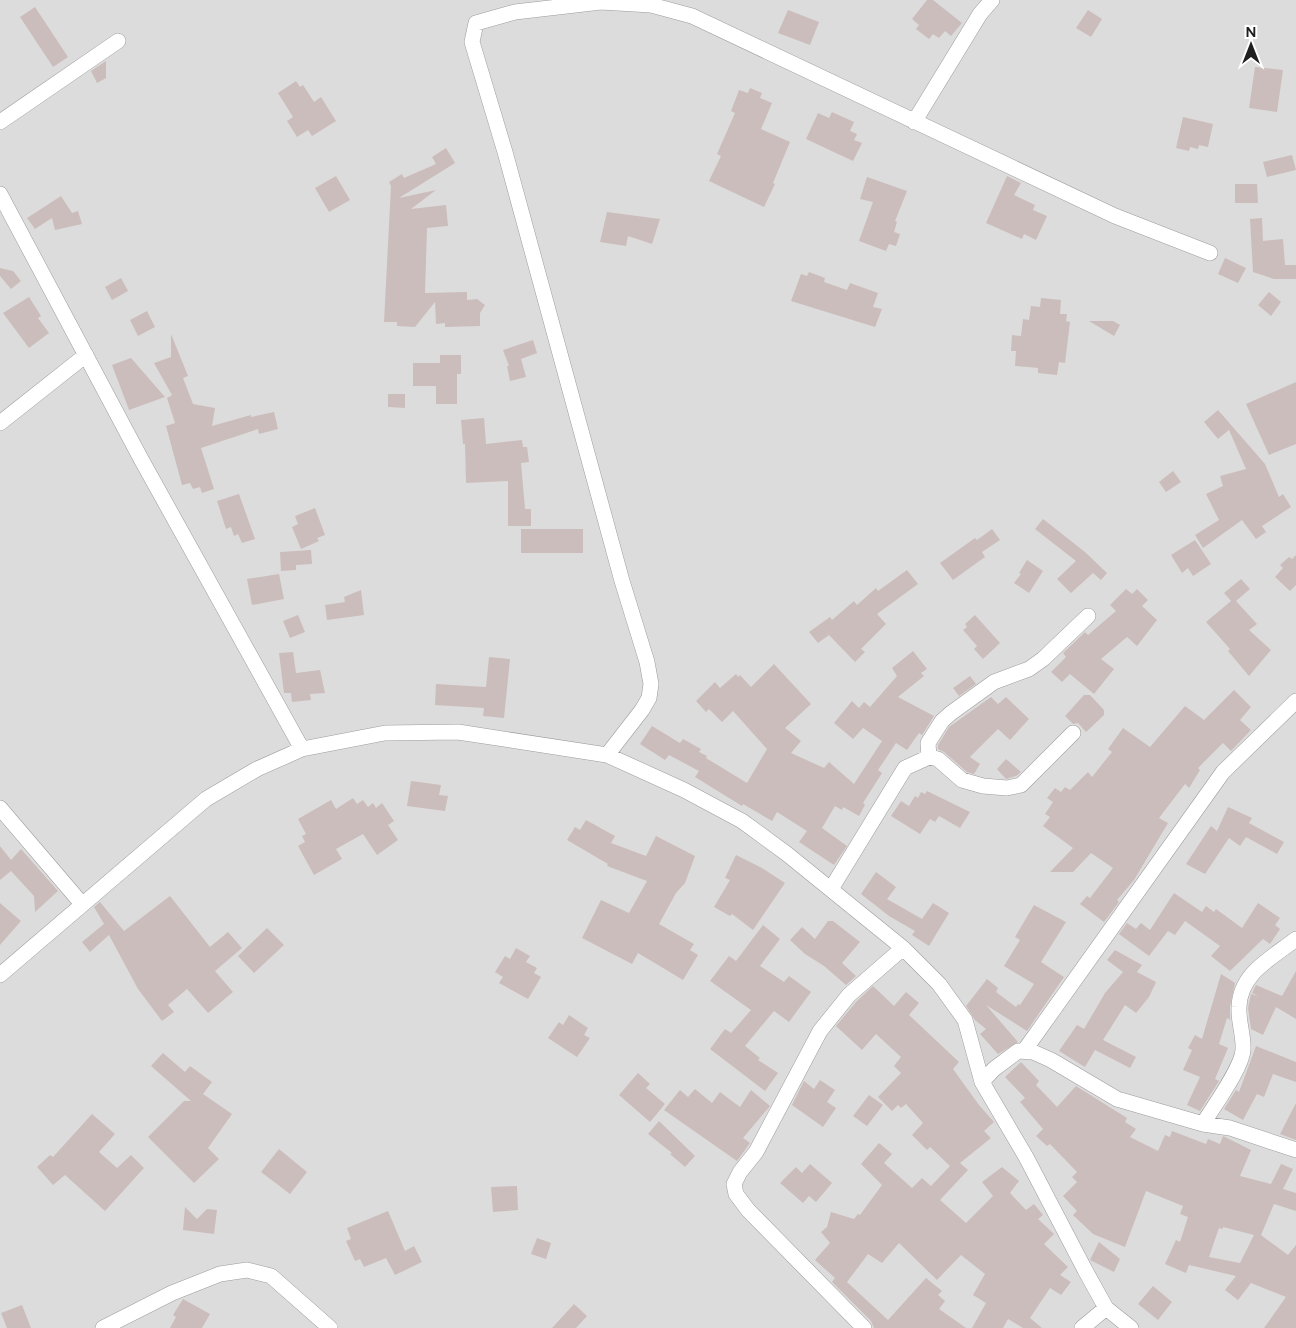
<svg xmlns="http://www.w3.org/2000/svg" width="1296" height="1328" viewBox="0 0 1296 1328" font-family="Figtree,sans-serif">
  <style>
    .residential { fill: #dddcdc }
    .building { fill: #cbbdbb; fill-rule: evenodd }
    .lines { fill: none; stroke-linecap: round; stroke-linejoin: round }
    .street-casing { stroke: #9c9c9c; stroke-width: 16 }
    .street { stroke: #fff; stroke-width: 15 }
  </style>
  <rect width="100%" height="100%" fill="#f0e9e5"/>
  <!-- residential -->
  <path class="residential" d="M0,0H1296V1328H0Z"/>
  <!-- building -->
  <path class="building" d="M927,0H933L962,23L951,36L945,31L939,38L933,34L929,39L916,29L919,25L912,19Z
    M35,7L68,57L53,67L20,17Z
    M788,10L819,22L810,45L778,33Z
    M1088,10L1102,19L1091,37L1076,28Z
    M106,61V78L97,83L91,71Z
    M1255,67L1283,70L1277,112L1249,108Z
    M296,81L300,87L303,85L314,102L321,97L336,121L312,136L308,130L297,137L287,121L293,117L278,93Z
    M750,88L762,93L760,98L772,103L761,129L790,142L773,183L775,184L764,207L709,181L721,156L717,154L735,113L731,111L739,90L748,93Z
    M832,112L854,122L850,131L857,134L854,140L862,143L853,161L806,139L818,113L829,118Z
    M1183,117L1213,124L1208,147L1199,145L1198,149L1190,147L1189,151L1176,148Z
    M446,148L455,163L399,198L436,190L411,209L446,205L448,226L427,228L425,293L467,292V300L477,299L485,305L480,313V326L445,327V323L436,324L435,302L415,327L397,326V322H384L391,186L389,182L402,174L404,178L436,164L432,157Z
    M1292,155L1296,170L1267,177L1263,162Z
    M336,176L350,200L329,212L315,188Z
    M1007,176L1021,183L1014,195L1035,205L1033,210L1047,216L1036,240L1024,234L1022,239L986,223Z
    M867,177L907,191L895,221L897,222L894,232L900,234L896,246L889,244L886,251L859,241L873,202L860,199Z
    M1235,184H1257L1258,203H1235Z
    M61,196L72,213L78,211L82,224L55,230L52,218L35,229L27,218Z
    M607,212L660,219L652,244L628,236L626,246L600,242Z
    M1262,218L1263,241L1283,239L1285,265H1296V279H1274L1253,272L1250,219Z
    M1225,258L1246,268L1238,283L1218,274Z
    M0,268L13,271L21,281L11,289L0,276Z
    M809,272L825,278L824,282L847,290L850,283L878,293L873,307L882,309L875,327L791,301L801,274L807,276Z
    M121,278L128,291L112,300L105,287Z
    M1269,292L1281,302L1271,316L1258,305Z
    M29,297L41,316L38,318L49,333L29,348L3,313Z
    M1041,298L1061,300L1060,314H1067L1066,321L1070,322L1065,363L1059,362L1057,375L1038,373V368L1015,366L1016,351H1011L1012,335L1021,336L1023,319L1029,320L1031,306L1040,307Z
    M147,311L155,327L138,336L130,320Z
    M1089,321H1113L1120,325L1114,336Z
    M171,334L188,376L183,378L193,404L215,408L212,426L251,415V417L274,412L278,429L259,434L258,429L201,448L214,489L202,493L200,487L193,489L190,483L182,485L166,426L175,423L167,398L172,395L154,363L171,357Z
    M533,340L537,353L521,359L526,377L510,381L507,366H509L503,350Z
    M440,355H461V374H457V404H436V386H413V363H440Z
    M131,358L165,397L129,410L112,365Z
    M1296,382V444L1269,455L1246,404Z
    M388,394H405V408L388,407Z
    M1218,410L1265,464L1279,497L1283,494L1291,507L1262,526L1266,532L1256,539L1242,520L1203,548L1195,535L1219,520L1206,494L1223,486L1220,476L1246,469L1229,430L1218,439L1204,422Z
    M484,418L486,444L522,440L523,447H527L529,462L521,463L525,509H531V526H508V481L466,483L465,444H463L461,420Z
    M1173,471L1181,482L1166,492L1159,482Z
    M239,494L255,539L242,543L238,534L234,536L231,527L226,529L217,501Z
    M315,508L325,535L317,538L319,541L301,549L292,527L298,524L295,516Z
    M1043,519L1085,552L1107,573L1101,580L1093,573L1071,593L1057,579L1076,561L1035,529Z
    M521,529H583V553H521Z
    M992,529L1000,540L982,552L985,557L953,580L940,563L975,538L977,540Z
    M1195,540L1211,564L1193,576L1188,568L1182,573L1171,555Z
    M311,550L312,564L296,565V570L281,571L280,552Z
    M1296,555V585L1290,591L1275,577L1283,568L1280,565L1289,557L1292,559Z
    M1027,560L1043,571L1029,593L1014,583L1021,574L1019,573Z
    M907,570L918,584L877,614L886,624L861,649L865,652L855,662L829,635L818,643L809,632L830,617L832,620L854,601L857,605L876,588L878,591Z
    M279,574L284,599L252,605L247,579Z
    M1241,579L1250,589L1236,601L1257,624L1249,630L1271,650L1249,676L1228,651L1230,649L1206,622L1231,601L1224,593Z
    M1126,589L1132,594L1137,589L1148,600L1142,606L1157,620L1137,646L1127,637L1101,659L1114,669L1094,694L1070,674L1062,682L1051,672L1066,657L1063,653L1085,632L1088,635L1116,611L1110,605Z
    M361,590L364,615L327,620L325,605L345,602L344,597Z
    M298,615L305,632L290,638L283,621Z
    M975,615L1000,643L983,659L974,649L977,646L963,630L967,627L965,624Z
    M913,651L927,669L921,673L924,676L898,697L934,716L922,735L919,733L907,750L896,743L878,770L882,773L863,803L865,805L859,816L843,807L842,810L835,806L822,828L847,846L834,865L799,842L807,831L777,812L772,821L743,804L742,806L695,777L699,771L669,755L665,760L640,744L652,726L680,743L683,739L701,749L699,752L707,756L706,758L747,783L767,749L733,711L722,722L709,709L706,712L696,701L715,682L720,688L736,674L738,677L740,675L751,687L774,664L811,704L785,728L801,741L791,753L824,768L829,762L854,784L882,741L863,728L853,739L834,723L852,701L859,708L864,702L870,707L897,676L892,668Z
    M293,652L296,673L320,670L325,693L310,694L311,700L292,702L291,693H284L279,653Z
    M489,657L510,659L504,718L483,716L484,708L435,705L436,684L486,687Z
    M970,676L976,684L959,696L953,688Z
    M1234,690L1251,707L1240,720L1251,730L1231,751L1223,743L1198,768L1200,770L1189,788L1185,784L1159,818L1168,823L1134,880L1117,900L1119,902L1104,922L1080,904L1087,896L1090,898L1113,868L1091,853L1073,872H1050L1073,848L1043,826L1050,817L1045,814L1053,802L1047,798L1055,788L1061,792L1065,787L1070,790L1088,772L1092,777L1112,752L1108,749L1123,728L1150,747L1185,706L1204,720Z
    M1084,695H1090L1104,710V715L1086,732L1078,723L1073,724L1065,716Z
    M991,697L998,704L1006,697L1029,719L1010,740L998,729L970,757L980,764L974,774L967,772L944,752L938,749V745L949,727Z
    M1006,759L1021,772L1016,776L1006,779L997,769Z
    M411,781L441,785L439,795L448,796L445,811L407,806Z
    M927,791L970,812L960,828L939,816L935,822L930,819L920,834L891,816L901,801L909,806L915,796L918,798L921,792L925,794Z
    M353,798L357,804L363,800L368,807L373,803L376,808L382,803L394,821L388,825L398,840L377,855L363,834L336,849L342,859L314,875L298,846L305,842L302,836L306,834L298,819L331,800L336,809Z
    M1228,807L1252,818L1249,823L1284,842L1277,854L1246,837L1240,846L1229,838L1205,874L1186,864L1211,826L1217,831Z
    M586,820L615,836L611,843L646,856L656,836L695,856L685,883L676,893L659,924L694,944L690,950L698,955L683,980L638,953L632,964L582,938L601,900L629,913L647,881L607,866L608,864L567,840L575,827L580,830Z
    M0,846L11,860L21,849L58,891L35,912L34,896L11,871L0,880Z
    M736,855L762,868L785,883L753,930L732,914L730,916L714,907L730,880L725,878Z
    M876,872L896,887L887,899L922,919L933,903L949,913L929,946L912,935L915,931L889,916L861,894Z
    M1174,893L1202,912L1206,906L1214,912L1216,909L1242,928L1258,903L1280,918L1275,925L1280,929L1270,944L1263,939L1230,971L1211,956L1220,946L1185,921L1175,935L1168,931L1149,956L1119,934L1127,923L1136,929L1141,923L1150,930Z
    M170,896L210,947L228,932L242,948L215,971L233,992L208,1013L187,989L168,1005L174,1012L162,1021L138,989L109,935L90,952L82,942L104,924L94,907L100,902L124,931Z
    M0,903L21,921L0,945Z
    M1034,905L1066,922L1041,962L1064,977L1027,1031L986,1005L1018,1042L998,1054L980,1034L986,1029L975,1020L966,1006L987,979L998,988L996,992L1016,1007L1018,1004L1020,1005L1034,984L1004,966L1020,940L1015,937Z
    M828,921H833L860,942L842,963L856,976L846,985L824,966L805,954L790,940L802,927L815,939Z
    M763,925L780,939L760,966L784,982L789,976L811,992L789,1022L774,1011L745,1046L760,1058L758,1060L778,1073L765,1091L710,1049L725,1029L731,1033L751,1010L710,981L729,956L736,961Z
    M267,928L284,945L254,973L238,956Z
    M516,948L530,956L526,962L537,968L534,973L541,977L528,999L499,983L503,977L495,972L505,956L510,959Z
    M1115,950L1142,965L1137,972L1156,982L1149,997L1136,1013L1125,1005L1103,1040L1136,1057L1130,1068L1095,1050L1085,1067L1059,1051L1077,1025L1084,1029L1105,993L1123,972L1107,960Z
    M1296,971V1019L1276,1007L1263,1035L1251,1029L1248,1008L1251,994L1258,996L1252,993L1256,985L1282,996Z
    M1221,974L1235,983L1230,1006V1020L1227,1018L1219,1044L1228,1048L1215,1079L1219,1081L1200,1111L1187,1105L1200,1077L1183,1070L1192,1050L1188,1048L1195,1035L1202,1039Z
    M873,986L894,1006L906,992L919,1003L909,1015L959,1062L953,1069L979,1105L994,1122L984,1131L991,1138L960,1163L968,1170L940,1200L966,1223L993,1196L982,1182L1002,1167L1019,1181L1010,1193L1026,1210L1034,1204L1043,1215L1038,1219L1054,1234L1044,1244L1068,1267L1060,1275L1071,1282L1061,1295L1050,1288L1030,1318L1042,1328H1023L1008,1319L1003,1328H972L986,1303L973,1295L985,1274L961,1255L937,1280L899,1243L882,1263L868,1254L847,1282L888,1320L926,1278L942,1291L938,1295L945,1301L939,1309L966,1328H874L871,1321L832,1282L835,1278L815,1260L830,1243L821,1232L827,1227L831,1212L854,1219L858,1214L860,1215L882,1185L861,1164L879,1143L892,1154L884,1163L912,1188L922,1178L931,1186L950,1166L930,1147L927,1150L912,1135L923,1123L906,1104L901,1108L898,1105L892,1111L878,1097L901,1073L894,1066L901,1057L876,1034L862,1050L836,1026L856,1002Z
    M569,1015L588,1028L584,1035L590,1038L577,1057L548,1038L559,1022L563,1025Z
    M1256,1046L1296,1062V1082L1273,1074L1264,1097L1257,1094L1243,1120L1224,1109L1236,1090L1239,1092Z
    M163,1053L185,1072L190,1066L212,1082L203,1094L232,1114L208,1148L219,1159L194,1183L148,1137L184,1101H191L151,1066Z
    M1021,1062L1039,1081L1036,1085L1057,1107L1076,1086L1127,1118L1125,1122L1136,1129L1130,1137L1158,1151L1165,1135L1170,1137L1172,1131L1206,1144L1208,1139L1220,1144L1223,1136L1251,1150L1240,1176L1271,1184L1281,1164L1293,1169L1283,1189L1296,1193V1211L1274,1204L1261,1235L1288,1255L1296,1245V1328H1264L1286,1297L1251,1283L1238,1300L1225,1290L1236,1276L1189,1265L1186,1273L1165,1264L1176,1240L1180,1242L1188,1217L1180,1214L1183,1206L1146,1191L1125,1247L1093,1234L1073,1215L1077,1211L1063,1196L1077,1182L1072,1177L1077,1172L1050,1144L1047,1146L1036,1136L1043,1129L1020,1102L1025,1098L1005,1077ZM1223,1227L1254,1235L1240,1263L1209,1257L1219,1228L1223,1229Z
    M638,1073L650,1084L646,1088L665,1104L650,1122L619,1095Z
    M820,1080L835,1090L827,1102L836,1108L823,1127L792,1105L804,1081L814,1089Z
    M695,1089L712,1103L720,1092L740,1107L751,1090L770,1106L743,1138L750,1143L737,1161L664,1110L680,1090L688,1097Z
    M869,1095L883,1105L867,1126L853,1116Z
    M1296,1103V1140L1280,1134Z
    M92,1114L115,1134L99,1152L117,1168L131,1155L144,1168L105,1211L65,1175L53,1185L37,1167L50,1155L53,1157Z
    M659,1121L695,1156L685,1167L670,1154L672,1153L648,1134Z
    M279,1149L307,1172L290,1194L261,1172Z
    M810,1164L832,1183L816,1202L809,1196L803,1203L780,1183L796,1167L802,1173Z
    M517,1186L518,1210L493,1212L491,1187Z
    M185,1207L197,1219L207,1209L217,1210L214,1234L183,1230Z
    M388,1211L405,1251L414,1246L422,1262L395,1275L386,1258L364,1267L360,1259L355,1261L346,1241L351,1239L347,1228Z
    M537,1238L551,1243L546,1259L531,1254Z
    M1099,1242L1120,1259L1114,1272L1090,1260Z
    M1153,1286L1172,1302L1158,1320L1138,1304Z
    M183,1299L210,1314L202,1328H170L176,1317L173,1315Z
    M574,1304L587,1316L576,1328H552Z
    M22,1305L31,1328H7L1,1313Z"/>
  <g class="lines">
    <!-- street casing -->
    <g class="street-casing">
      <path id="street" d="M601,0V2L515,12L476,23L472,42L505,152L622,581L647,662L651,684L649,698L642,710L607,755
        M601,2L651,5L692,16L1115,216L1210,253
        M0,122L118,41
        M914,122L980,14L992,0
        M0,194L141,459L302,749
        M0,423L86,355
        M929,757L928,743L942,721L951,713L994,682L1029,669L1043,659L1088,616
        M0,808L82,904
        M831,889L905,768L929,757L938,759L962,780L983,786L1007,788L1021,785L1073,733
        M0,975L206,799L257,769L302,749L385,733L458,732L607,755L684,790L742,821L787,854L903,948L939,984L965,1020L982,1082L1026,1157L1085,1270L1106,1308L1131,1328
        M1024,1051L1223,772L1296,701
        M982,1082L994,1069L1018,1051L1033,1052L1051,1060L1117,1099L1203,1124L1230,1128L1296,1150
        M1203,1124C1213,1107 1242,1068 1243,1050C1244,1036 1238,1021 1239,1007C1240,973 1272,958 1296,939
        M103,1328L172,1293L220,1274L247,1270L271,1276L330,1328
        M864,1328L748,1210L736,1194L734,1184L740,1172L756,1152L820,1031L849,995L903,948
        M1082,1328L1106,1308"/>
    </g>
    <!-- street -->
    <use href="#street" class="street"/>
  </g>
  <!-- north arrow -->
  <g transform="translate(1251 45)" stroke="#ffffff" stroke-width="4" paint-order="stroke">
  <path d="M0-4L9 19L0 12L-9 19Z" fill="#1f1f1f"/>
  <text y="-8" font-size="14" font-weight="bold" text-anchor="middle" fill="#1f1f1f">N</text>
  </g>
</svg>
